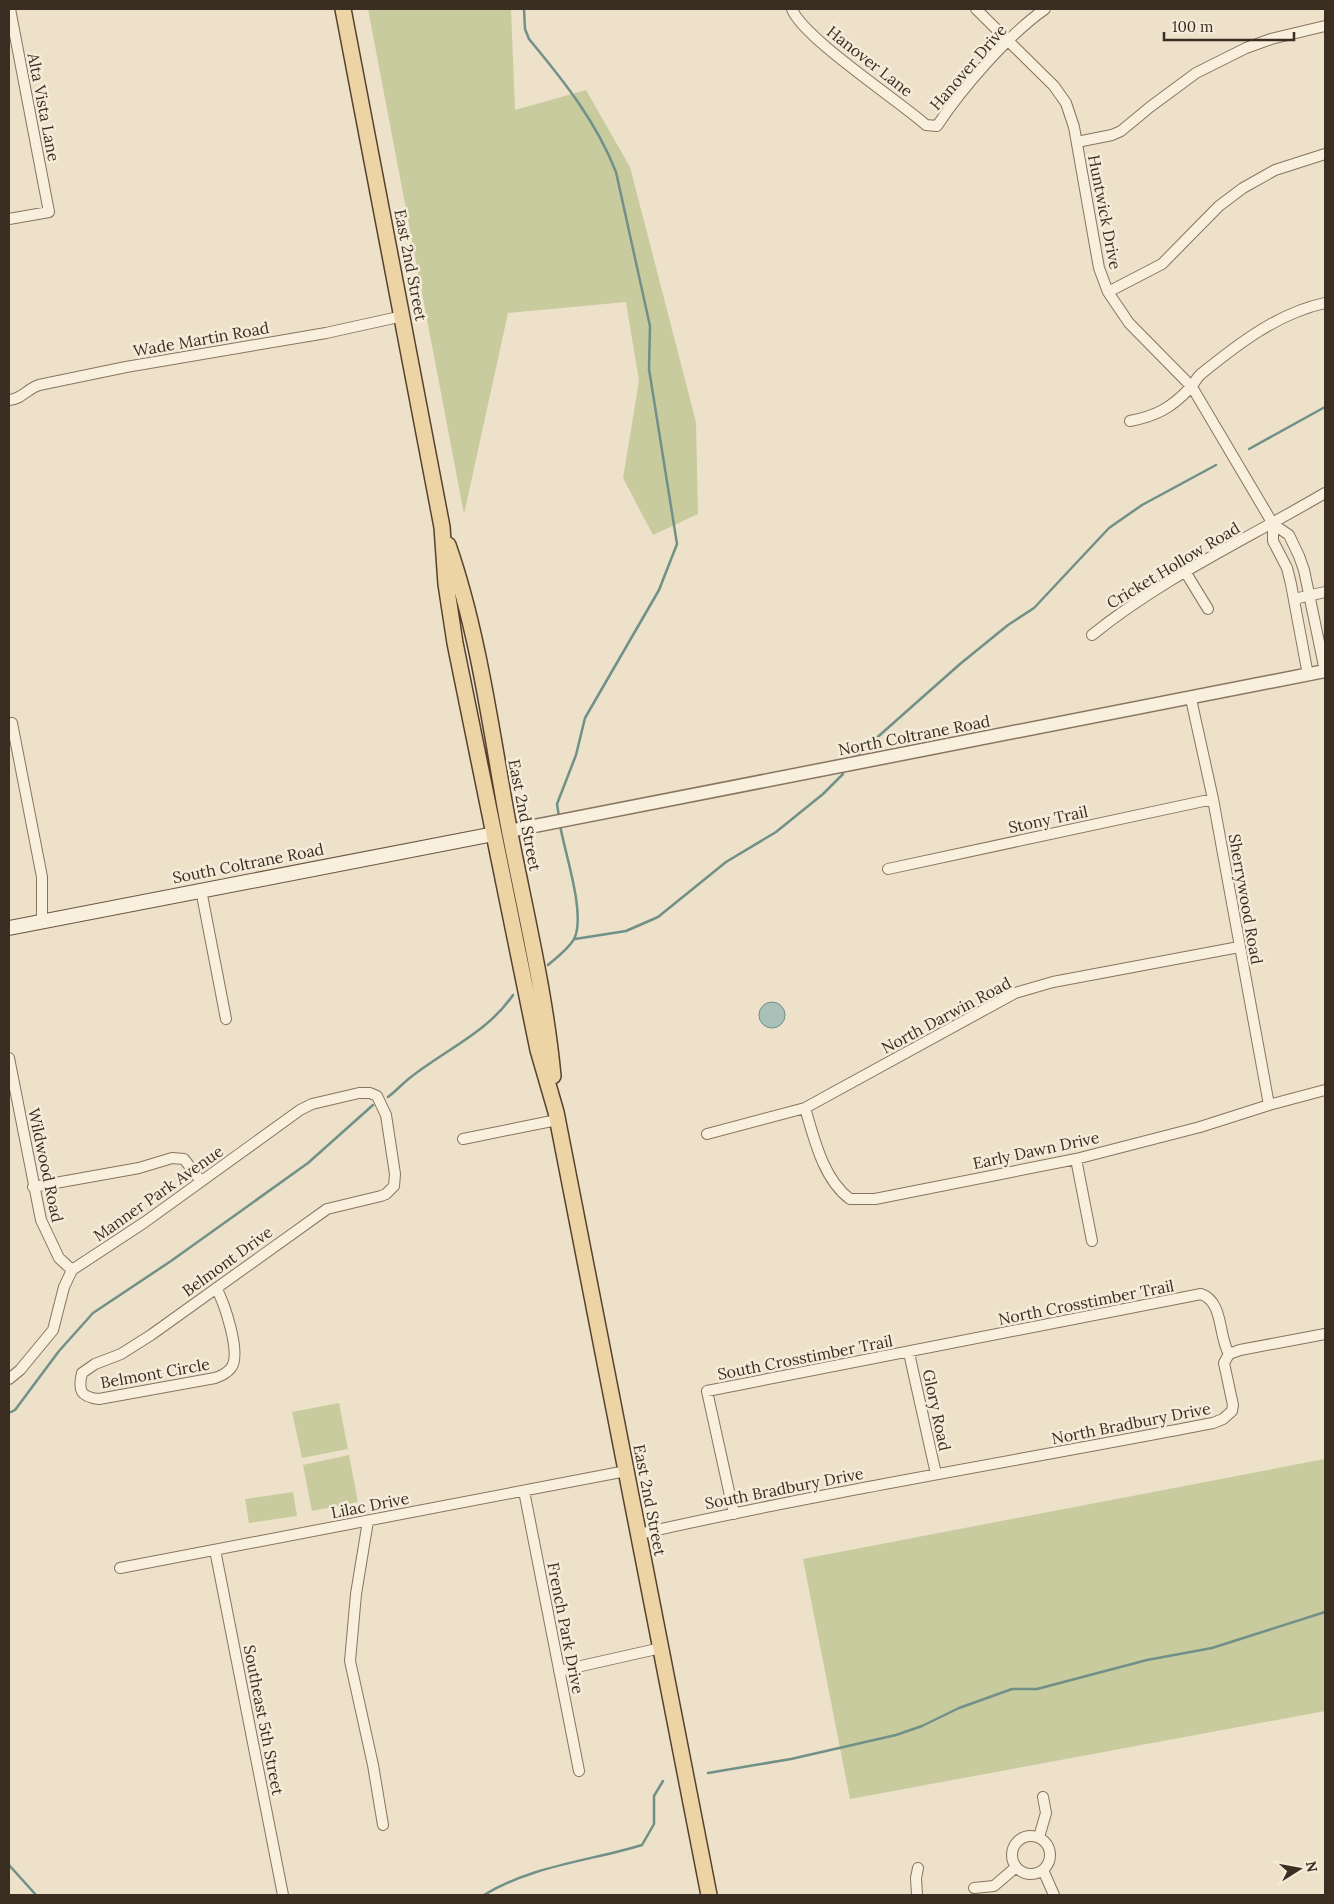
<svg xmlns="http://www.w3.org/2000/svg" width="1334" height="1904" viewBox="0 0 1334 1904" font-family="Lora,serif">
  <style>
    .green { fill: #c7cb9e }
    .water { fill: #aac1ba; stroke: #719087 }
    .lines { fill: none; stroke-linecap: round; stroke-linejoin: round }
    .stream { stroke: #719087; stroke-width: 2.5 }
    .minor-casing { stroke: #88745f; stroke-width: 12 }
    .tertiary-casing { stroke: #88745f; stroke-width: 15 }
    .secondary-casing { stroke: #6a5542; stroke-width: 16 }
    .primary-casing { stroke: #574232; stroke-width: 18 }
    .minor { stroke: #f8efdd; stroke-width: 10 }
    .tertiary { stroke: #f8efdd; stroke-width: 12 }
    .secondary { stroke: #f8efdd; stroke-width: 14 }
    .primary { stroke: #edd4a5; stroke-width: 15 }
    .labels { text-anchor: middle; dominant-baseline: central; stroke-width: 5; stroke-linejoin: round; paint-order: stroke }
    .street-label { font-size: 16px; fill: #3a2d21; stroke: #f4ecd9 }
  </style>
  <rect width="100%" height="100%" fill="#ede1ca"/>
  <!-- green -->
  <path class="green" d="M368,9H511L515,110L586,90L630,167L696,422L698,514L653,535L623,478L639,381L626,302L508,313L464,514Z
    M339,1403L348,1449L302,1458L292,1412Z
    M349,1455L358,1502L312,1511L303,1465Z
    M1325,1459V1711L850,1799L803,1559Z
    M293,1492L297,1516L249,1523L245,1499Z"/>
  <!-- water -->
  <path class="water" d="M759 1015a13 13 0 1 1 26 0a13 13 0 1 1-26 0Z"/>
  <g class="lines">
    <!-- stream -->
    <path class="stream" d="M524,9L525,29L529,39C563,80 596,121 616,172L650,326L649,369L677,544L659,590L585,718L576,755L557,804L559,817
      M1249,449L1325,407
      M855,757L960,664L1008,625L1034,608L1109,528L1142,505L1216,465
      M575,939L626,931L658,917L726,862L776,832L823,794L843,774
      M548,965C556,958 571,947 575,937C585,911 565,854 560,825
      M388,1097C396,1091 403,1083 411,1077C445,1050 488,1032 513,995
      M9,1413L15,1410L59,1351L93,1313L171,1261L308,1163L373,1105
      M708,1773L791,1759L896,1735L922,1726L959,1708L1012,1689H1037L1147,1660L1212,1648L1325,1612
      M9,1865L36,1895
      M484,1895C531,1866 589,1861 642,1845L654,1824V1796L663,1781"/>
    <!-- minor casing -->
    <g class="minor-casing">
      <path id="minor" d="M792,9C802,37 898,100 926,125L937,126C962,88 1008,35 1045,9
        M976,9L1054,86L1066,103L1074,127L1099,268L1108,292L1129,323L1192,387L1273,524L1289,535L1299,556L1304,570L1325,671
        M1077,142L1112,135L1121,131L1150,107L1196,73L1246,48L1271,39L1325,26
        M9,219L49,212L10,9
        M1108,292L1162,264L1219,206L1243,188L1275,170L1325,154
        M9,400C22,399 27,389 39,385L126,367L326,333L403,316
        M1130,421C1156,416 1171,408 1189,389C1194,385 1196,378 1201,374C1238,344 1278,313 1325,303
        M1273,524V541L1287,568L1291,584L1308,675
        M1186,573L1208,609
        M1294,599L1325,592
        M1092,635C1162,578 1247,539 1325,493
        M1191,699L1213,799L1269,1105
        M12,723L42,877V920
        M888,869L1213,799
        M201,890L226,1019
        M9,1058L41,1220L59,1258L72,1270
        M805,1108C814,1138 823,1179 850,1199H875L1076,1159L1200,1127L1269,1105L1325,1090
        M707,1134L805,1108L1015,993L1053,982L1239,947
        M463,1139L557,1120
        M1076,1159L1092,1241
        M33,1187L139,1168L172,1158L184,1159L200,1180
        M909,1353L936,1474
        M9,1379L20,1370L53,1330L64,1287L72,1270L145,1222L300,1110L312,1104L359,1093H370L377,1096L386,1115L395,1174L394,1186L386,1194L381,1196L327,1209L151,1335L121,1354L95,1364L82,1373C78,1390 80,1397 99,1399L215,1378C221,1376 227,1373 231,1368C242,1354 224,1302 216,1288
        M524,1491L579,1771
        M734,1514L707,1391L1201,1294C1224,1302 1218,1336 1229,1354
        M368,1521L356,1594L350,1661L373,1765L383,1825
        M639,1534C829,1491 1022,1460 1213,1423L1223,1419L1232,1411L1233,1405L1224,1363L1229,1354L1240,1350L1325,1334
        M215,1550L283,1895
        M120,1568L626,1471
        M559,1671L661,1648
        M1012 1855a19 19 0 1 1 38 0a19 19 0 1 1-38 0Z
        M1039,1837L1046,1813L1043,1797
        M1043,1870L1054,1895
        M974,1888L994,1886L1016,1867
        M917,1895L916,1878L918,1868"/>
    </g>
    <!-- tertiary casing -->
    <g class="tertiary-casing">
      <path id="tertiary" d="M509,831L1325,671"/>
    </g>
    <!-- secondary casing -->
    <g class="secondary-casing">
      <path id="secondary" d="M9,928L494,834"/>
    </g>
    <!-- primary casing -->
    <g class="primary-casing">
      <path id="primary" d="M343,9L442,527L446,584L455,643L538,1050L556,1112L709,1895
        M448,545C479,634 491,731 508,823C524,907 545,991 553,1076"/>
    </g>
    <!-- minor -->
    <use href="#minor" class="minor"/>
    <!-- tertiary -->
    <use href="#tertiary" class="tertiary"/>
    <!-- secondary -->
    <use href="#secondary" class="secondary"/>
    <!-- primary -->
    <use href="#primary" class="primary"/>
  </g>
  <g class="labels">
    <!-- street labels -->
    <g class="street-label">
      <text transform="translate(870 61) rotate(38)">Hanover Lane</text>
      <text transform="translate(968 67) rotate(-49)">Hanover Drive</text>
      <text transform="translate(44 107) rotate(79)">Alta Vista Lane</text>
      <text transform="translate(1105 212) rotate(79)">Huntwick Drive</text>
      <text transform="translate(411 265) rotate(79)">East 2nd Street</text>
      <text transform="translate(201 339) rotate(-10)">Wade Martin Road</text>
      <text transform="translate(1173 565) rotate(-31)">Cricket Hollow Road</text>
      <text transform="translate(914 735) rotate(-11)">North Coltrane Road</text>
      <text transform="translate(525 815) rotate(79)">East 2nd Street</text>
      <text transform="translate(1048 819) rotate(-12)">Stony Trail</text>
      <text transform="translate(248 863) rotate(-11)">South Coltrane Road</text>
      <text transform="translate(1246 899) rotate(80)">Sherrywood Road</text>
      <text transform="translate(946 1015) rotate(-28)">North Darwin Road</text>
      <text transform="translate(1036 1150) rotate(-12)">Early Dawn Drive</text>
      <text transform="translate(46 1165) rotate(78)">Wildwood Road</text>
      <text transform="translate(158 1193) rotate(-35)">Manner Park Avenue</text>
      <text transform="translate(227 1261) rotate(-36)">Belmont Drive</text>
      <text transform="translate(1086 1302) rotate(-11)">North Crosstimber Trail</text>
      <text transform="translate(805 1357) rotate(-11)">South Crosstimber Trail</text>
      <text transform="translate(155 1373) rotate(-10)">Belmont Circle</text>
      <text transform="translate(937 1410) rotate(78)">Glory Road</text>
      <text transform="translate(1131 1423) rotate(-11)">North Bradbury Drive</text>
      <text transform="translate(784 1488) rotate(-11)">South Bradbury Drive</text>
      <text transform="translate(650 1500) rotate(79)">East 2nd Street</text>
      <text transform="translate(370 1505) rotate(-11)">Lilac Drive</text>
      <text transform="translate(566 1628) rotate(79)">French Park Drive</text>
      <text transform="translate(264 1720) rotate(79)">Southeast 5th Street</text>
    </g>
  </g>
  <!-- border -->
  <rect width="1334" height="1904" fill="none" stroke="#3a2d21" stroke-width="20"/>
  <!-- north arrow -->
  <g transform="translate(1299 1869) rotate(79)" stroke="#f4ecd9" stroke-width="4" paint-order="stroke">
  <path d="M0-4L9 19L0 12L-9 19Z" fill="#3a2d21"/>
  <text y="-8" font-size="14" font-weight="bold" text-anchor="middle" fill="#3a2d21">N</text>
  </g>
  <!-- scale -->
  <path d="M1164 32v8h130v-8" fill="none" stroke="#3a2d21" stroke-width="2.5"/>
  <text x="1172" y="32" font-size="15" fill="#3a2d21" stroke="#f4ecd9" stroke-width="4" paint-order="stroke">100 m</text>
</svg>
